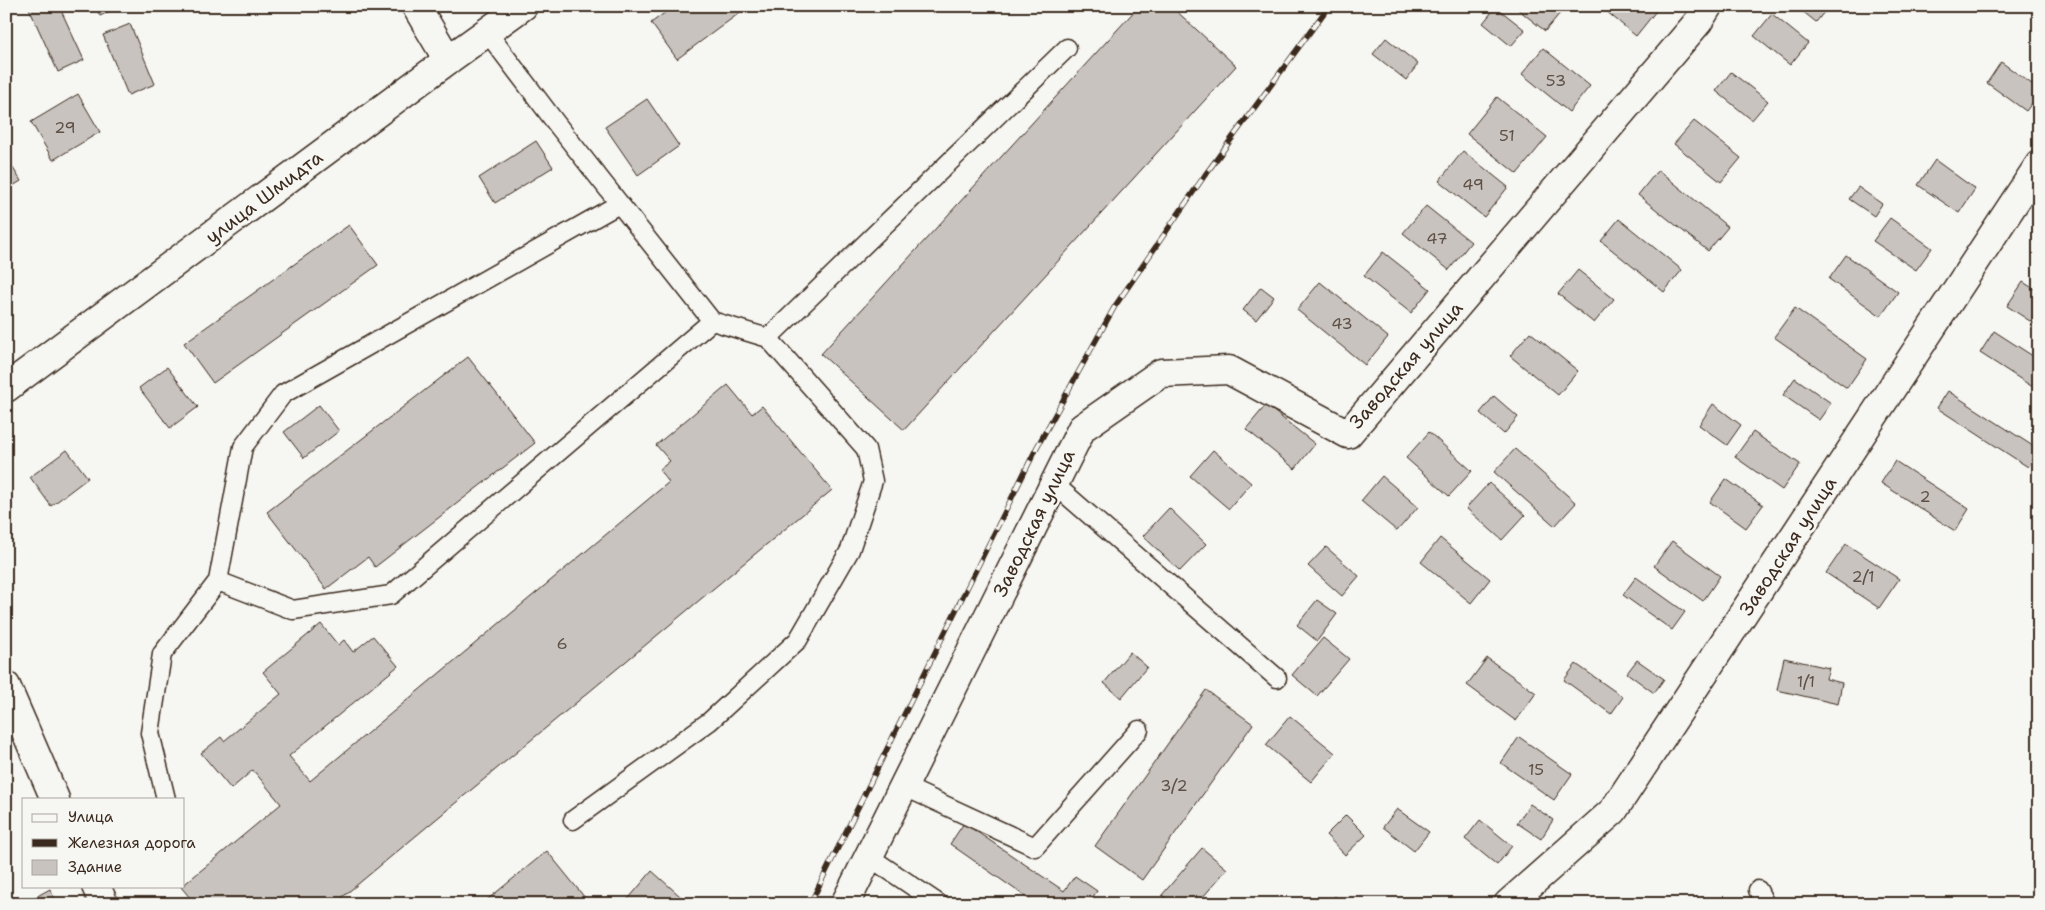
<svg xmlns="http://www.w3.org/2000/svg" width="2045" height="910" viewBox="0 0 2045 910" font-family="'Shantell Sans',sans-serif">
  <style>
    .building { fill: #c8c3be; stroke: #3b2a1e }
    .lines { fill: none; stroke-linecap: round; stroke-linejoin: round }
    .lane-casing { stroke: #3b2a1e; stroke-width: 21 }
    .street-casing { stroke: #3b2a1e; stroke-width: 31 }
    .secondary-casing { stroke: #3b2a1e; stroke-width: 31 }
    .lane { stroke: #f6f6f2; stroke-width: 18 }
    .street { stroke: #f6f6f2; stroke-width: 28 }
    .secondary { stroke: #f6f6f2; stroke-width: 28 }
    .rail-casing { stroke: #3b2a1e; stroke-width: 5.5 }
    .rail { stroke: #f6f6f2; stroke-width: 4; stroke-dasharray: 11; stroke-linecap: butt }
    .labels { text-anchor: middle; dominant-baseline: central; stroke-width: 5; stroke-linejoin: round; paint-order: stroke }
    .number-label { font-size: 16px; fill: #5e5046 }
    .street-label { font-size: 19px; fill: #3b2a1e; stroke: #f6f6f2 }
  </style>
  <rect width="100%" height="100%" fill="#f6f6f2"/>
  <filter id="ink" filterUnits="userSpaceOnUse"><feTurbulence type="fractalNoise" baseFrequency=".02" numOctaves="2"/><feDisplacementMap in="SourceGraphic" scale="10" xChannelSelector="R" yChannelSelector="G"/><feConvolveMatrix kernelMatrix="1 2 1 2 8 2 1 2 1" color-interpolation-filters="sRGB"/></filter>
  <g filter="url(#ink)">
    <!-- building -->
    <path class="building" d="M28,6H59L84,60L58,72Z
      M95,6H120L100,16Z
      M674,6H749L677,59L651,23Z
      M1139,6H1171L1236,66L904,430L821,354Z
      M1514,6H1566L1545,31Z
      M1600,6H1660L1636,36Z
      M1796,6H1829L1816,22Z
      M1496,7L1525,30L1511,46L1483,23Z
      M1772,14L1808,43L1790,65L1754,36Z
      M130,24L155,84L128,95L103,35Z
      M1386,38L1418,64L1406,80L1373,54Z
      M1543,48L1590,86L1569,112L1522,74Z
      M2001,62L2039,89V94L2026,111L1987,83Z
      M1731,72L1768,101L1752,120L1716,91Z
      M78,94L100,132L53,160L31,122Z
      M1497,97L1547,137L1517,174L1467,134Z
      M647,99L679,146L638,175L605,127Z
      M1694,121L1741,158L1721,182L1674,144Z
      M536,141L553,167L495,203L479,178Z
      M1463,151L1508,187L1484,217L1439,181Z
      M6,157L21,181L6,190Z
      M1935,160L1975,189L1959,213L1918,185Z
      M1658,170L1728,227L1708,251L1638,195Z
      M1858,187L1882,204L1874,216L1849,199Z
      M1426,206L1471,242L1449,270L1403,233Z
      M1890,218L1932,248L1916,270L1873,241Z
      M1619,219L1682,270L1664,292L1601,241Z
      M349,225L378,265L213,383L184,343Z
      M1383,252L1430,289L1411,313L1364,276Z
      M1846,255L1898,292L1881,316L1829,279Z
      M1578,270L1614,299L1594,323L1558,294Z
      M1320,282L1388,337L1365,365L1297,310Z
      M2023,282L2039,292V327L2007,306Z
      M1261,287L1274,297L1256,320L1243,310Z
      M1795,308L1867,359L1847,388L1774,337Z
      M1994,331L2039,360V391L1980,353Z
      M1530,332L1578,371L1558,395L1510,356Z
      M468,357L535,443L375,567L368,557L326,589L267,512Z
      M167,367L198,407L170,428L139,388Z
      M1795,378L1831,403L1819,420L1783,395Z
      M728,385L752,414L762,406L832,490L334,904H195L181,887L281,804L253,770L231,789L201,753L221,737L224,741L281,694L263,672L321,624L338,645L344,640L353,652L373,636L398,666L289,756L310,781L669,482L659,470L670,461L656,445Z
      M1948,391L2039,450L2028,467L1937,408Z
      M1494,396L1518,417L1504,434L1480,413Z
      M1713,404L1741,425L1727,445L1699,425Z
      M319,405L339,431L304,458L284,432Z
      M1266,405L1315,444L1295,469L1246,429Z
      M1429,432L1472,471L1449,496L1406,458Z
      M1753,432L1800,464L1782,490L1735,457Z
      M1515,449L1576,503L1555,526L1494,472Z
      M67,450L88,478L51,506L30,477Z
      M1213,450L1251,483L1229,509L1190,476Z
      M1895,461L1969,509L1955,531L1881,483Z
      M1382,476L1418,507L1397,531L1361,501Z
      M1726,479L1763,505L1746,528L1710,502Z
      M1489,483L1525,515L1502,540L1466,508Z
      M1169,508L1206,544L1180,571L1143,536Z
      M1440,538L1490,579L1471,603L1421,562Z
      M1672,541L1720,576L1703,601L1654,566Z
      M1846,544L1899,579L1879,608L1826,573Z
      M1326,547L1359,576L1342,596L1308,566Z
      M1636,577L1685,612L1672,630L1623,595Z
      M1317,600L1337,614L1317,641L1297,625Z
      M1323,638L1349,659L1317,696L1292,675Z
      M1130,652L1147,667L1121,698L1104,683Z
      M1487,658L1536,693L1516,721L1467,685Z
      M1784,658L1829,668L1826,679L1842,683L1838,704L1777,690Z
      M1637,660L1664,679L1654,693L1627,673Z
      M1576,664L1623,697L1611,714L1564,680Z
      M1206,690L1253,724L1142,880L1095,846Z
      M1290,716L1335,753L1311,782L1266,745Z
      M1519,737L1572,774L1554,800L1501,763Z
      M1530,804L1553,820L1541,839L1517,823Z
      M1397,809L1429,832L1414,851L1383,827Z
      M1346,815L1366,835L1345,855L1326,835Z
      M1480,820L1512,846L1497,865L1465,839Z
      M964,823L1064,891L1075,876L1097,891L1088,904H1036L950,844Z
      M1202,848L1227,869L1197,904H1173L1162,895Z
      M547,851L590,904H482Z
      M652,871L689,904H624Z
      M50,889L57,904H23Z
      M1335,896L1343,904H1329Z"/>
    <g class="lines">
      <!-- lane casing -->
      <g class="lane-casing">
        <path id="lane" d="M487,32L559,127L712,321L768,338L866,449L873,481L850,550L798,640L710,721L573,820
          M768,338L1067,48
          M1054,484L1277,678
          M218,581L293,610L391,595L712,321
          M903,786L1035,847L1139,730
          M166,799L150,733L162,654L218,581L243,447L283,394L619,204
          M868,856L939,904
          M1758,890L1765,904"/>
      </g>
      <!-- street casing -->
      <g class="street-casing">
        <path id="street" d="M416,6L448,60
          M845,904L1082,428L1161,373L1229,370L1348,434L1698,22L1708,6
          M1508,904L1613,811L2039,165"/>
      </g>
      <!-- secondary casing -->
      <g class="secondary-casing">
        <path id="secondary" d="M6,388L448,60L523,6
          M6,686L55,799
          M96,886L104,904"/>
      </g>
      <!-- lane -->
      <use href="#lane" class="lane"/>
      <!-- street -->
      <use href="#street" class="street"/>
      <!-- secondary -->
      <use href="#secondary" class="secondary"/>
      <!-- rail casing -->
      <g class="rail-casing">
        <path id="rail" d="M810,904L1037,447L1115,306L1205,175L1329,6"/>
      </g>
      <!-- rail -->
      <use href="#rail" class="rail"/>
    </g>
  </g>
  <g class="labels">
    <!-- number labels -->
    <g class="number-label">
      <text x="1556" y="80">53</text>
      <text x="65" y="127">29</text>
      <text x="1507" y="135">51</text>
      <text x="1473" y="184">49</text>
      <text x="1437" y="238">47</text>
      <text x="1342" y="323">43</text>
      <text x="1925" y="496">2</text>
      <text x="1863" y="576">2/1</text>
      <text x="562" y="643">6</text>
      <text x="1806" y="681">1/1</text>
      <text x="1536" y="769">15</text>
      <text x="1174" y="785">3/2</text>
    </g>
    <!-- street labels -->
    <g class="street-label">
      <text transform="translate(264 197) rotate(-37)">улица Шмидта</text>
      <text transform="translate(1406 365) rotate(-49)">Заводская улица</text>
      <text transform="translate(1034 523) rotate(-64)">Заводская улица</text>
      <text transform="translate(1788 546) rotate(-57)">Заводская улица</text>
    </g>
  </g>
  <!-- margin -->
  <rect width="2045" height="910" fill="none" stroke="#f6f6f2" stroke-width="25"/>
  <rect x="12" y="12" width="2020" height="885" fill="none" stroke="#3b2a1e" stroke-width="2" filter="url(#ink)"/>
  <!-- legend -->
  <rect x="22" y="798" width="162" height="90" fill="#f6f6f2" stroke="#aba49d"/>
  <rect x="32" y="814" width="25" height="8" fill="#f6f6f2" stroke="#aba49d"/>
  <text x="68" y="822" font-size="15" fill="#3b2a1e">Улица</text>
  <rect x="32" y="839" width="25" height="8" fill="#3b2a1e" stroke="#aba49d"/>
  <text x="68" y="848" font-size="15" fill="#3b2a1e">Железная дорога</text>
  <rect x="32" y="860" width="25" height="15" fill="#c8c3be" stroke="#aba49d"/>
  <text x="68" y="872" font-size="15" fill="#3b2a1e">Здание</text>
</svg>
